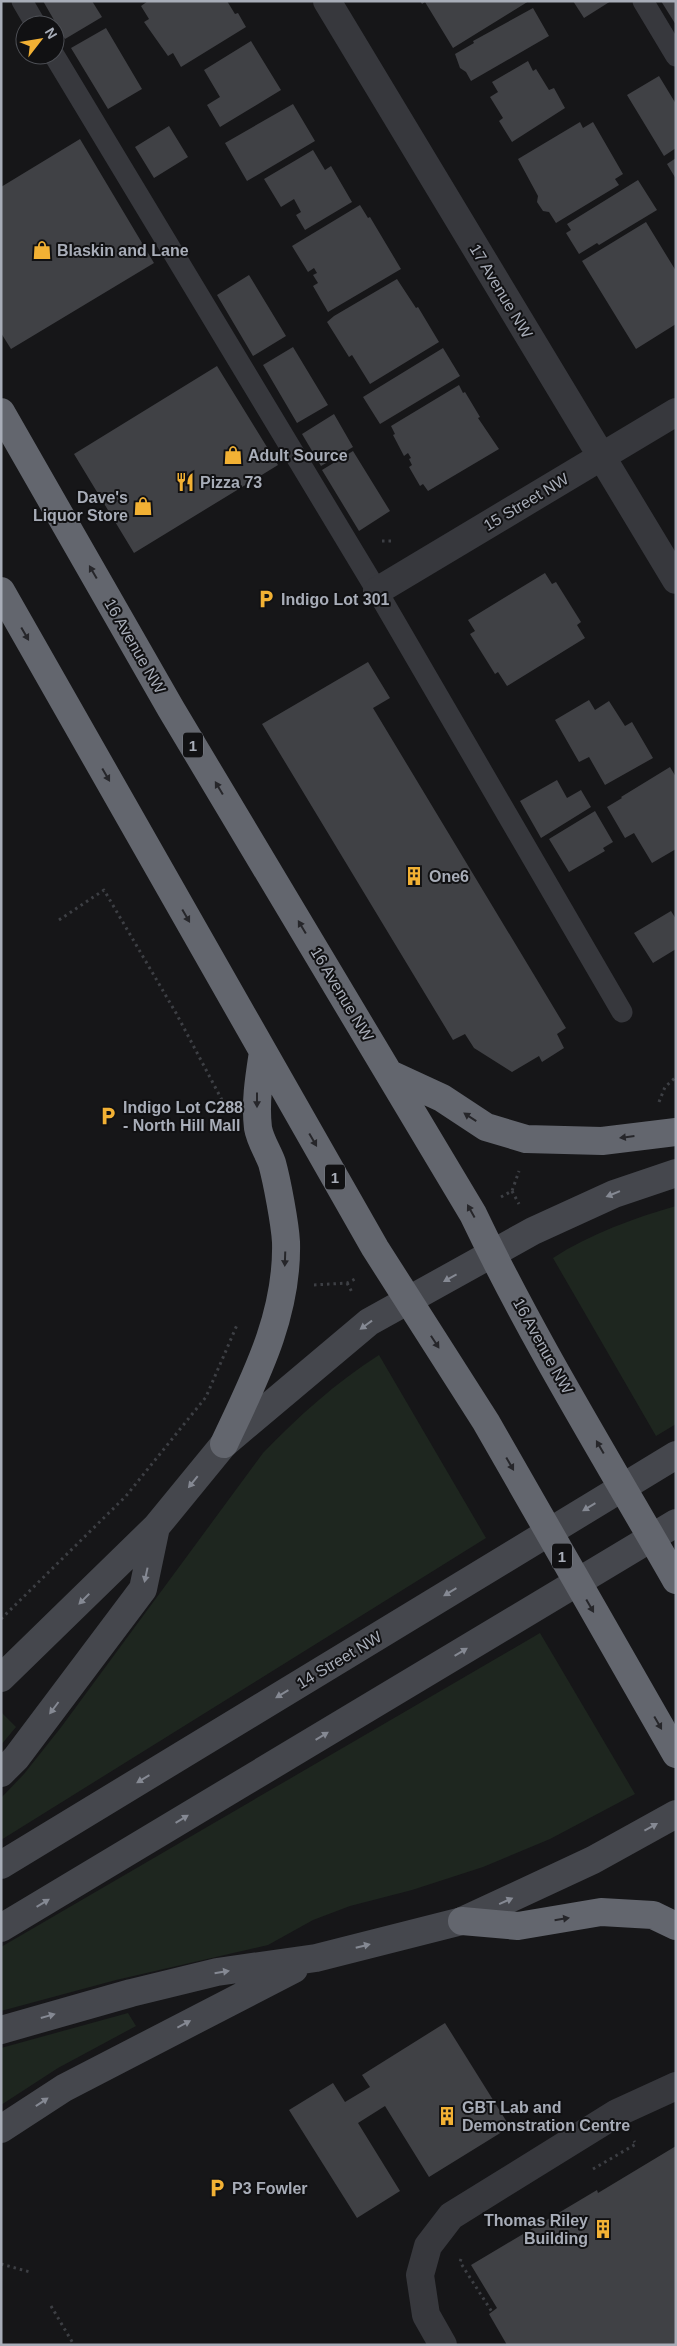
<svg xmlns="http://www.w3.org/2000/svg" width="677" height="2346" viewBox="0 0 677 2346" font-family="Arial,sans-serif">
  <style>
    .green { fill: #1e261f }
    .building { fill: #404145 }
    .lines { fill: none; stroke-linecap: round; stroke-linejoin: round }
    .path { stroke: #3d3f44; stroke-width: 3; stroke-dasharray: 2.5 4; stroke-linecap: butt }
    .lane { stroke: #37383d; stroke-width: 21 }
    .street { stroke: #37383d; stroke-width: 28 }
    .secondary { stroke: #45474d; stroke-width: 28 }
    .highway { stroke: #63666e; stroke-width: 28 }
    .oneway { fill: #26262a }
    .oneway2 { fill: #858993 }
    .labels { text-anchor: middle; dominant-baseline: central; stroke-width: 4; stroke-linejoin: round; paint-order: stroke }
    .shield { fill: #111113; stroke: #7b7e86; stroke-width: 1 }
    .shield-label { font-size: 15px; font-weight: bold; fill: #a8adb8 }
    .poi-label { font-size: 16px; font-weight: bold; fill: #a8adb8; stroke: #111113; text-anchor: start }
    .street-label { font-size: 16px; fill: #a8adb8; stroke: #111113 }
  </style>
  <rect width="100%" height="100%" fill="#161618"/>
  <!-- green -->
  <path class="green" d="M676,1206V1424L656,1436L553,1258C590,1234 634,1218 676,1206Z
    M379,1355L486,1538L1,1840V1798L24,1774L62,1726L263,1453C299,1416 335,1383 379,1355Z
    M540,1633L635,1794L550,1839L483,1867L412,1890L350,1906L313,1920L268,1945L116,1980L1,2011V1947Z
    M2,1713L16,1727L1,1745V1713Z
    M128,2013L136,2026L58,2068L1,2105V2048Z"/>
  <!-- building -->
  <path class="building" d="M43,1H92L102,17L65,39Z
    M148,1H227L235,14L238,13L246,27L181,67L173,53L168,56L144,22L149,19L141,6Z
    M420,1H529L453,48L425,2L422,4Z
    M573,1H611L584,18Z
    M661,1H676V25Z
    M533,8L549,36L471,81L466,72L460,68L455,54L474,43L473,41Z
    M106,28L142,89L108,109L71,48Z
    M251,41L281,90L220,127L207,105L220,97L204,70Z
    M528,61L533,71L536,69L549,90L554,88L565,108L512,142L499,121L503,118L490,97L498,92L492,82Z
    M659,76L676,104V148L664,156L627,95Z
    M293,104L315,141L247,181L225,143Z
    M580,122L583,128L593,122L623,174L615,179L619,185L556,223L549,212L543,211L537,202L538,196L518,159Z
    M169,126L188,157L154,178L135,147Z
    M80,139L154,263L11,349L1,333V187Z
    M313,150L325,170L331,166L352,202L305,230L296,215L301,212L294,199L281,207L264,179Z
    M676,158V179L667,164Z
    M638,180L657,210L599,245L597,243L579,254L566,233L571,230L567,224Z
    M360,205L368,218L370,217L401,269L328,312L313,286L318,283L313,275L317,273L314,268L308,272L292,246Z
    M646,222L676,271V324L636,349L582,261Z
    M249,275L286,336L253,356L217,295Z
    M397,279L416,308L418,307L439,342L370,384L352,355L349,357L327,322L334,316Z
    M293,347L328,405L297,423L263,365Z
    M443,348L460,376L380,424L363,397Z
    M217,366L278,465L134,553L74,454Z
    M459,385L463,393L465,392L480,417L478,418L499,449L428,491L423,484L420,486L409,467L412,465L409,459L411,458L408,453L404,456L393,435L395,434L391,426Z
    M334,414L353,447L321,466L302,434Z
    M353,451L390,511L359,531L322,470Z
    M545,573L552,584L556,582L581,622L577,625L585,638L507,686L498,672L495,674L470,634L475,631L468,620Z
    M368,662L390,698L373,708L566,1028L557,1034L564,1048L542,1062L539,1056L512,1072L474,1048L465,1034L453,1040L262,724Z
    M589,700L595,710L609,701L625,726L632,722L653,758L605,785L589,757L579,762L555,720Z
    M670,767L676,777V849L652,863L634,833L625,838L607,807L622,798L621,797Z
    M557,780L567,798L581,790L591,807L541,838L520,801Z
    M595,811L613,842L603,848L605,851L569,872L549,839Z
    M671,911L676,919V949L653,963L634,933Z
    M445,2023L510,2127L429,2177L385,2106L358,2123L400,2191L357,2218L289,2110L333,2083L345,2102L370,2087L362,2075Z
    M676,2146V2345H507L489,2314L497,2308L471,2265L597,2190L598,2193Z"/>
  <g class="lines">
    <!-- path -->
    <path class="path" d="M382,541H395
      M59,920L104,890L176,1013L223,1102
      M659,1102L665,1087L676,1077
      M512,1191L519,1204
      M501,1197L512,1191L519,1171
      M347,1283L353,1294
      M314,1285L347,1283L357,1278
      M1,1619L126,1496L206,1397L237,1325
      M593,2169L636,2144L634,2141
      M461,2259L460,2262L492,2312
      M1,2264L30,2272
      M51,2306L74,2345"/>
    <!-- lane -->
    <path class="lane" d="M22,1L36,25
      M643,1L676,56
      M54,55L377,591L622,1012"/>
    <!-- street -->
    <path class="street" d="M327,1L676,580
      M377,591L676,412
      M443,2345L426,2315L420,2275L428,2246L451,2216L617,2113L676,2086"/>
    <!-- secondary -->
    <path class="secondary" d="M1,1678L156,1527L224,1444L369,1322L533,1231L614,1194L676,1173
      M1,1773L16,1758L143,1589L156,1527
      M1,1865L676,1455
      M1,1928L676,1523
      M1,2030L131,1993L217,1972L316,1958L462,1921L593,1860L676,1814
      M1,2129L64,2088L294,1969"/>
    <!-- highway -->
    <path class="highway" d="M1,412L171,709L473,1214C533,1340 607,1459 676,1580
      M1,591L375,1248L486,1422L676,1754
      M390,1074L442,1098L486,1127L526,1139L602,1141L676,1132
      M224,1444C254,1380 288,1316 286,1242C285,1224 277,1181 272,1163C268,1152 260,1140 258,1128C255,1102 259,1078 263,1052
      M462,1921L518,1926L601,1912L653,1915L676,1926"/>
  </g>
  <!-- one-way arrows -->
  <defs><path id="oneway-solid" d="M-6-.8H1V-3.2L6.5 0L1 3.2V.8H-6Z" transform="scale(1.25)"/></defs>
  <g class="oneway">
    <use href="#oneway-solid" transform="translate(93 572) rotate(-120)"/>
    <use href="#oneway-solid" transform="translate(25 634) rotate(60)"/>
    <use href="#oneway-solid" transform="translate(106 775) rotate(60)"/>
    <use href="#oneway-solid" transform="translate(219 788) rotate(-121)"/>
    <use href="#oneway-solid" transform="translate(186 916) rotate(60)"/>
    <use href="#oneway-solid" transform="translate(302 927) rotate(-121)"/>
    <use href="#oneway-solid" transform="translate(257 1100) rotate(90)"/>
    <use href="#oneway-solid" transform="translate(470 1117) rotate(-147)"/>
    <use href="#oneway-solid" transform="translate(627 1137) rotate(173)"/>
    <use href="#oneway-solid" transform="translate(313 1140) rotate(60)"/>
    <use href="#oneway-solid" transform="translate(471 1211) rotate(-119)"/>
    <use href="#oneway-solid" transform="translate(285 1259) rotate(92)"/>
    <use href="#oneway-solid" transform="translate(435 1342) rotate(57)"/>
    <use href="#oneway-solid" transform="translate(600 1447) rotate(-120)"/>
    <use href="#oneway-solid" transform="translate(510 1464) rotate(60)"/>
    <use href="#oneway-solid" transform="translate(590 1606) rotate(60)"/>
    <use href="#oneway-solid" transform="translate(658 1723) rotate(60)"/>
    <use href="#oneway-solid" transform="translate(562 1919) rotate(-9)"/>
  </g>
  <g class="oneway2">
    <use href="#oneway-solid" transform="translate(613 1194) rotate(158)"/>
    <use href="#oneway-solid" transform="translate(450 1278) rotate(151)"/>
    <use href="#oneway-solid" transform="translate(366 1325) rotate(144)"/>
    <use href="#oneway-solid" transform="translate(193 1482) rotate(129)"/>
    <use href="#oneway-solid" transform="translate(589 1507) rotate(149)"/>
    <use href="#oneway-solid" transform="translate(146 1575) rotate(102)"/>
    <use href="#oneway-solid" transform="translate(450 1592) rotate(149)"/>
    <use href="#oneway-solid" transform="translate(84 1599) rotate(135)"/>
    <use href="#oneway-solid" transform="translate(461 1652) rotate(-31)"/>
    <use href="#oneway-solid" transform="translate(282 1694) rotate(149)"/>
    <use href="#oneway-solid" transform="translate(54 1708) rotate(127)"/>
    <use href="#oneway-solid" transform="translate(322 1736) rotate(-31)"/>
    <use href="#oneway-solid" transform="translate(143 1779) rotate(149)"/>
    <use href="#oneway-solid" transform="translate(182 1819) rotate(-31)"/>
    <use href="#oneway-solid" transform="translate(651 1827) rotate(-29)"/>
    <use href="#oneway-solid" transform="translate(506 1901) rotate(-24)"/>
    <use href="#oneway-solid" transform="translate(43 1903) rotate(-31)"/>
    <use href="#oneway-solid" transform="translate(363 1946) rotate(-14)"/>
    <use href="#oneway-solid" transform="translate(222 1972) rotate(-9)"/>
    <use href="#oneway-solid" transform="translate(48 2016) rotate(-16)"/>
    <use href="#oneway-solid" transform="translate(184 2024) rotate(-28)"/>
    <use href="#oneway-solid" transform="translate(42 2102) rotate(-34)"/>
  </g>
  <!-- icons -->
  <defs>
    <g id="shop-bare" transform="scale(1.5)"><path d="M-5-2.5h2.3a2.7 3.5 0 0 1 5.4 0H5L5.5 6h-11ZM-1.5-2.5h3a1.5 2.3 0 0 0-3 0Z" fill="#f2b134" stroke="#111113" stroke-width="2.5" paint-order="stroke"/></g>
    <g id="restaurant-bare" transform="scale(1.5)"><path d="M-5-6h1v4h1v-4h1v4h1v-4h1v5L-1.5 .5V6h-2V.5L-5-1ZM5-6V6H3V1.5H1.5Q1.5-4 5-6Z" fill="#f2b134" stroke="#111113" stroke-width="2.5" paint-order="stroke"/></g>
    <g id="parking-bare" transform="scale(1.5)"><path d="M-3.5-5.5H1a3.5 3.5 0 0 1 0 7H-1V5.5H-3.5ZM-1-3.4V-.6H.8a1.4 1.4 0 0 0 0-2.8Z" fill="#f2b134" stroke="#111113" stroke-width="2.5" paint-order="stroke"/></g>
    <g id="building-bare" transform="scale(1.5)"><path d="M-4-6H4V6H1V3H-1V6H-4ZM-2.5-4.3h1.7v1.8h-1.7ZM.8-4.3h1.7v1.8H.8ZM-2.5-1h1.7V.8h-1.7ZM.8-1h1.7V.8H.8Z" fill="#f2b134" stroke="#111113" stroke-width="2.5" paint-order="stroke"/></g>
  </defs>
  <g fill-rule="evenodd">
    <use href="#shop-bare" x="42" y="250"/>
    <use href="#shop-bare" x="233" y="455"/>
    <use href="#restaurant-bare" x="185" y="482"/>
    <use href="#shop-bare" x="143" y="506"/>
    <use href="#parking-bare" x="266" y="599"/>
    <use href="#building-bare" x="414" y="876"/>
    <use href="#parking-bare" x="108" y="1116"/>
    <use href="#building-bare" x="447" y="2116"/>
    <use href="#parking-bare" x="217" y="2188"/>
    <use href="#building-bare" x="603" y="2229"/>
  </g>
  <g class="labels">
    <!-- shield labels -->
    <g class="shield">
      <rect x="183" y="732.5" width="20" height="25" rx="4"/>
      <rect x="325" y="1164.5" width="20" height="25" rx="4"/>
      <rect x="552" y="1543.5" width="20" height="25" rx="4"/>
    </g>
    <g class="shield-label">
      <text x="193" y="745">1</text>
      <text x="335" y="1177">1</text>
      <text x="562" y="1556">1</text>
    </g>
    <!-- poi labels -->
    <g class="poi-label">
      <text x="57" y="250">Blaskin and Lane</text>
      <text x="248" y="455">Adult Source</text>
      <text x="200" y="482">Pizza 73</text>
      <text x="128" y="497" text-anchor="end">Dave's<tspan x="128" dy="18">Liquor Store</tspan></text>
      <text x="281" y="599">Indigo Lot 301</text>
      <text x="429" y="876">One6</text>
      <text x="123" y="1107">Indigo Lot C288<tspan x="123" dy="18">- North Hill Mall</tspan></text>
      <text x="462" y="2107">GBT Lab and<tspan x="462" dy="18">Demonstration Centre</tspan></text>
      <text x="232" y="2188">P3 Fowler</text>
      <text x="588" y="2220" text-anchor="end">Thomas Riley<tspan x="588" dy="18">Building</tspan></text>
    </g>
    <!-- street labels -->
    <g class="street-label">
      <text transform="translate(501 291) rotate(59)">17 Avenue NW</text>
      <text transform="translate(526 502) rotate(-31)">15 Street NW</text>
      <text transform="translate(135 646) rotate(60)">16 Avenue NW</text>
      <text transform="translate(342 994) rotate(59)">16 Avenue NW</text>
      <text transform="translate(543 1346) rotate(61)">16 Avenue NW</text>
      <text transform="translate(339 1660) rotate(-31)">14 Street NW</text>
    </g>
  </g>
  <!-- border -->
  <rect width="677" height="2346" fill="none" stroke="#a8adb8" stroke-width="5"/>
  <!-- north arrow -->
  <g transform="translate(40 40) rotate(59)"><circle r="24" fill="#111113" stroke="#4d4f55"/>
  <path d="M0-4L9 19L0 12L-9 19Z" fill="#f2b134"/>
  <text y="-8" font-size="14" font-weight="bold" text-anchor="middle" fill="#a8adb8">N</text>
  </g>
</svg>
